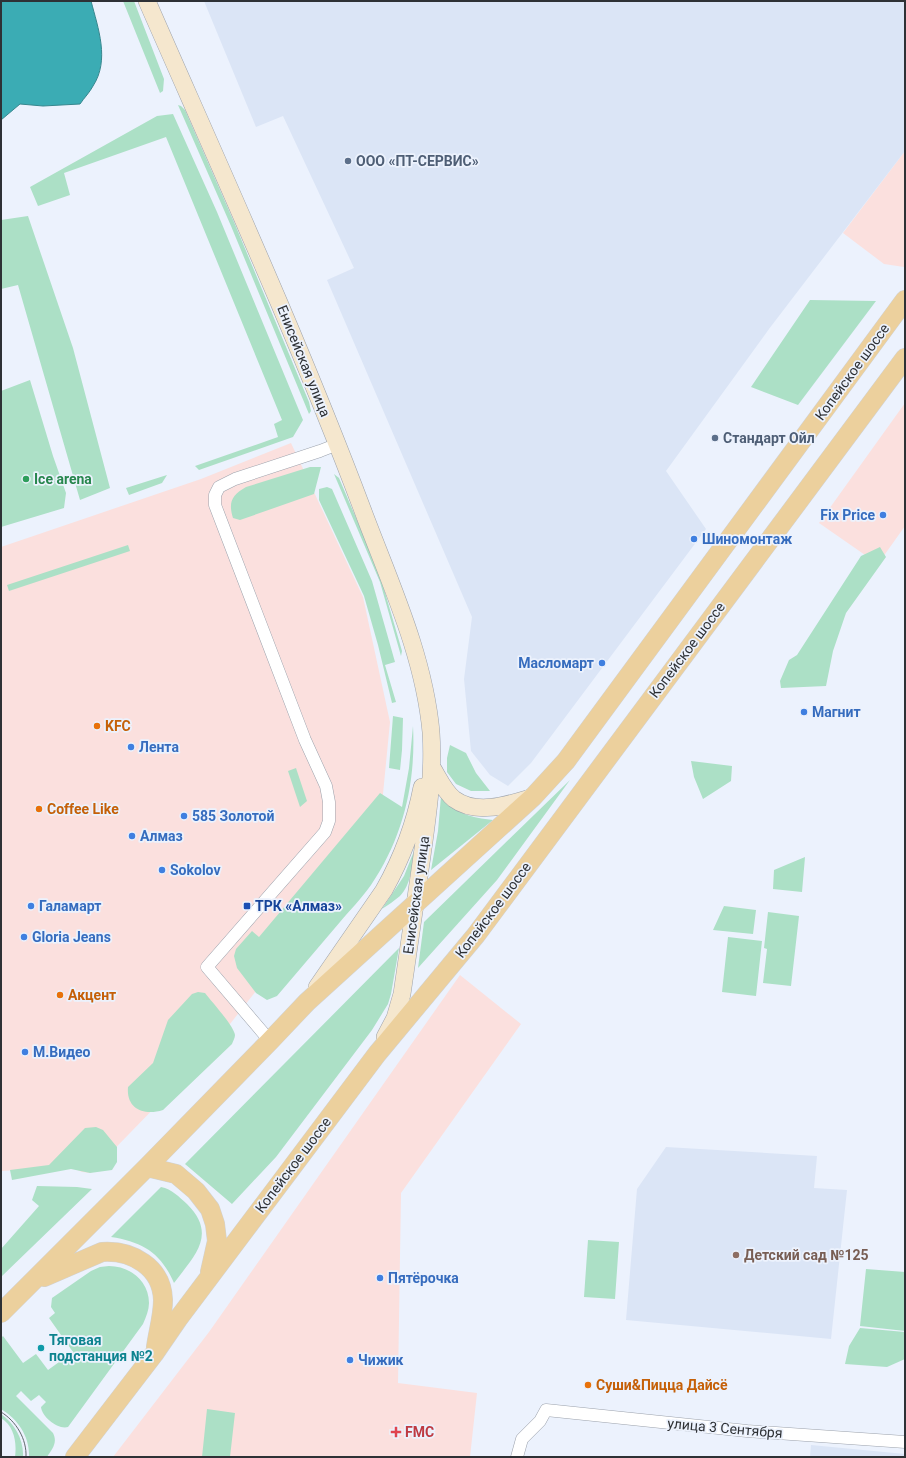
<svg xmlns="http://www.w3.org/2000/svg" width="906" height="1458" viewBox="0 0 906 1458" font-family="Roboto,sans-serif">
  <style>
    .commercial { fill: #fbe0de }
    .built { fill: #dbe5f6 }
    .green { fill: #ace0c6 }
    .water { fill: #3bacb4; stroke: #37878e }
    .lines { fill: none; stroke-linecap: round; stroke-linejoin: round }
    .street-casing { stroke: #9ca2ac; stroke-width: 13 }
    .secondary-casing { stroke: #9ca2ac; stroke-width: 18 }
    .primary-casing { stroke: #d1d2d3; stroke-width: 20 }
    .street { stroke: #fff; stroke-width: 12 }
    .secondary { stroke: #f5e7ce; stroke-width: 17 }
    .primary { stroke: #ecd09d; stroke-width: 19 }
    .tram { stroke: #63676d; stroke-width: 1 }
    .service-dot { fill: #5c6f8a; stroke: #ecf2fd; stroke-width: 1.5 }
    .leisure-dot { fill: #2e9e5b; stroke: #ecf2fd; stroke-width: 1.5 }
    .shop-dot { fill: #3f7fe0; stroke: #ecf2fd; stroke-width: 1.5 }
    .food-dot { fill: #e8710a; stroke: #ecf2fd; stroke-width: 1.5 }
    .transit-dot { fill: #1a4fb4; stroke: #ecf2fd; stroke-width: 1.5 }
    .education-dot { fill: #8d6e63; stroke: #ecf2fd; stroke-width: 1.5 }
    .culture-dot { fill: #0f9aa8; stroke: #ecf2fd; stroke-width: 1.5 }
    .health-dot { fill: #e0444e; stroke: #ecf2fd; stroke-width: 1.5 }
    .labels { text-anchor: middle; dominant-baseline: central; stroke-width: 3.5; stroke-linejoin: round; paint-order: stroke }
    .service-label { font-size: 14px; font-weight: bold; fill: #4e5e75; stroke: #ecf2fd; text-anchor: start }
    .street-label { font-size: 14px; fill: #2e3135; stroke: #ecf2fd }
    .leisure-label { font-size: 14px; font-weight: bold; fill: #27864d; stroke: #ecf2fd; text-anchor: start }
    .shop-label { font-size: 14px; font-weight: bold; fill: #366cbe; stroke: #ecf2fd; text-anchor: start }
    .food-label { font-size: 14px; font-weight: bold; fill: #c56008; stroke: #ecf2fd; text-anchor: start }
    .transit-label { font-size: 14px; font-weight: bold; fill: #164399; stroke: #ecf2fd; text-anchor: start }
    .education-label { font-size: 14px; font-weight: bold; fill: #785e54; stroke: #ecf2fd; text-anchor: start }
    .culture-label { font-size: 14px; font-weight: bold; fill: #0d838f; stroke: #ecf2fd; text-anchor: start }
    .health-label { font-size: 14px; font-weight: bold; fill: #be3a42; stroke: #ecf2fd; text-anchor: start }
  </style>
  <rect width="100%" height="100%" fill="#ecf2fd"/>
  <!-- commercial -->
  <path class="commercial" d="M905,151V265L904,267L884,264L843,233Z
    M905,403V526L878,564L819,523Z
    M291,443L363,597L390,722L379,835L204,1057L91,1173L82,1172L71,1167L1,1171V547L201,479Z
    M460,975L521,1024L401,1193L398,1383L477,1393L470,1457H113L209,1332Z"/>
  <!-- built -->
  <path class="built" d="M204,1H905V151L769,329L666,471L706,529L531,763L508,786L490,775L471,751L464,679L472,617L327,280L354,268L283,116L256,127Z
    M666,1147L817,1156L814,1188L847,1190L831,1339L626,1320L637,1189Z
    M811,1445L905,1454V1457H810Z"/>
  <!-- green -->
  <path class="green" d="M123,1H134L164,79L163,91L160,93Z
    M178,105L181,106L185,110L234,222L309,402L311,411L309,414L231,226Z
    M173,114L217,212L303,420L293,437L199,470L195,466L278,437L274,424L282,420L166,137L64,173L70,195L38,206L30,187L157,116Z
    M28,216L73,348L110,488L80,500L18,285L1,289V220Z
    M810,300L876,301L798,405L751,387Z
    M30,380L53,456L66,493L64,508L1,527V391Z
    M310,467H321L314,494L240,520L233,518C228,502 232,495 246,487Z
    M334,474L339,478L374,560L382,582L402,651L401,656L380,582Z
    M167,475L162,483L129,495L126,488Z
    M327,487L332,489L372,581L395,662L385,665L396,702L392,703L378,645L364,596L319,500V489Z
    M128,545L130,551L9,591L7,585Z
    M880,547L886,557L846,613L833,651L826,686L781,688L780,681L789,660L797,655L861,556Z
    M393,716L403,718L402,750L400,770L389,768Z
    M413,726C416,783 403,838 371,885C362,898 350,910 340,922C319,947 298,971 277,996L267,1000L256,993L237,968L234,956L236,949L252,931L259,937L380,793L402,807L409,768Z
    M450,745L466,753L476,773L490,791H471L456,784L447,772V758Z
    M691,761L732,766L731,781L703,799L694,777Z
    M296,768L307,801L300,807L288,771Z
    M570,780L497,880L418,968L424,922Z
    M441,796C454,813 472,818 493,820L431,870L438,831Z
    M414,851C412,866 411,885 400,896C394,901 388,905 382,909L404,876Z
    M805,857L802,892L773,889L774,870Z
    M724,906L756,910L753,934L713,930Z
    M768,912L799,916L791,986L763,983L767,949L764,948Z
    M728,937L762,941L756,996L722,992Z
    M399,948L391,994L388,1004L372,1030L276,1157L232,1204L185,1164Z
    M198,992L205,993C211,1001 234,1026 235,1035C235,1038 233,1041 232,1044L163,1110C144,1116 126,1109 128,1087L153,1063L168,1020L192,994Z
    M96,1127L103,1130L117,1147V1162L112,1170L90,1173L71,1169L12,1180L10,1170L49,1165L85,1128Z
    M37,1186L77,1187L92,1189L1,1277V1249L39,1206L32,1200Z
    M161,1187C172,1189 179,1197 187,1204C218,1235 194,1256 174,1283C161,1253 143,1242 111,1237Z
    M588,1240L619,1242L615,1299L584,1297Z
    M109,1266C130,1266 149,1281 149,1303C149,1310 146,1317 143,1324L68,1427C58,1430 42,1417 41,1407L46,1402L39,1395L31,1401L21,1391L16,1396L53,1433C58,1443 52,1449 47,1457H29C30,1437 18,1419 1,1409V1338L3,1336L23,1363L36,1354L48,1370L73,1352L49,1318L55,1313L51,1307L52,1298L91,1271L100,1267Z
    M866,1269L905,1272V1331L860,1326Z
    M860,1328L905,1332V1359L887,1367L845,1364L849,1346Z
    M207,1409L235,1413L230,1457H202Z
    M1,1414C15,1424 24,1440 23,1457H15C17,1442 14,1426 1,1418Z"/>
  <!-- water -->
  <path class="water" d="M1,1H91C98,28 110,60 93,86C90,92 84,98 80,104L43,106L20,104L1,120Z"/>
  <g class="lines">
    <!-- street casing -->
    <g class="street-casing">
      <path id="street" d="M270,1041L207,967L325,832L329,821V802L326,786L305,740L215,505V495L219,487L235,479L320,451L338,444
        M517,1457L522,1439L540,1421L546,1410L747,1431L905,1442"/>
    </g>
    <!-- secondary casing -->
    <g class="secondary-casing">
      <path id="secondary" d="M147,1C221,170 298,338 363,511C390,583 424,655 431,732C434,776 427,820 421,863C415,907 408,950 402,994L395,1018L385,1037
        M433,769C439,779 445,792 454,799C477,816 510,804 533,797
        M317,987L384,890C402,858 415,823 422,787"/>
    </g>
    <!-- primary casing -->
    <g class="primary-casing">
      <path id="primary" d="M147,1167L176,1174L196,1191L210,1209L215,1224L217,1241L210,1272
        M44,1277L102,1252C132,1250 162,1267 163,1300C163,1316 158,1332 156,1347
        M1,1313L147,1167L270,1041L307,1002L533,797L566,761L905,300
        M75,1457L154,1354L178,1319L377,1054L476,935L905,358"/>
    </g>
    <!-- street -->
    <use href="#street" class="street"/>
    <!-- secondary -->
    <use href="#secondary" class="secondary"/>
    <!-- primary -->
    <use href="#primary" class="primary"/>
    <!-- tram -->
    <path class="tram" d="M1,1412C16,1421 27,1439 26,1457"/>
  </g>
  <!-- markers -->
  <g class="service-dot">
    <circle cx="348" cy="161" r="4"/>
    <circle cx="715" cy="438" r="4"/>
  </g>
  <circle class="leisure-dot" cx="26" cy="479" r="4"/>
  <g class="shop-dot">
    <circle cx="883" cy="515" r="4"/>
    <circle cx="694" cy="539" r="4"/>
    <circle cx="602" cy="663" r="4"/>
    <circle cx="804" cy="712" r="4"/>
    <circle cx="131" cy="747" r="4"/>
    <circle cx="184" cy="816" r="4"/>
    <circle cx="132" cy="836" r="4"/>
    <circle cx="162" cy="870" r="4"/>
    <circle cx="31" cy="906" r="4"/>
    <circle cx="24" cy="937" r="4"/>
    <circle cx="25" cy="1052" r="4"/>
    <circle cx="380" cy="1278" r="4"/>
    <circle cx="350" cy="1360" r="4"/>
  </g>
  <g class="food-dot">
    <circle cx="97" cy="726" r="4"/>
    <circle cx="39" cy="809" r="4"/>
    <circle cx="60" cy="995" r="4"/>
    <circle cx="588" cy="1385" r="4"/>
  </g>
  <rect class="transit-dot" x="243" y="902" width="8" height="8" rx="2"/>
  <circle class="education-dot" cx="736" cy="1255" r="4"/>
  <circle class="culture-dot" cx="41" cy="1348" r="4"/>
  <path class="health-dot" d="M394 1426h4v4h4v4h-4v4h-4v-4h-4v-4h4z"/>
  <g class="labels">
    <!-- service labels -->
    <g class="service-label">
      <text x="356" y="161">ООО «ПТ-СЕРВИС»</text>
      <text x="723" y="438">Стандарт Ойл</text>
    </g>
    <!-- street labels -->
    <g class="street-label">
      <text transform="translate(304 361) rotate(68)">Енисейская улица</text>
      <text transform="translate(852 372) rotate(-54)">Копейское шоссе</text>
      <text transform="translate(687 650) rotate(-53)">Копейское шоссе</text>
      <text transform="translate(416 895) rotate(-82)">Енисейская улица</text>
      <text transform="translate(493 910) rotate(-53)">Копейское шоссе</text>
      <text transform="translate(293 1165) rotate(-53)">Копейское шоссе</text>
      <text transform="translate(725 1428) rotate(5)">улица 3 Сентября</text>
    </g>
    <!-- leisure labels -->
    <g class="leisure-label">
      <text x="34" y="479">Ice arena</text>
    </g>
    <!-- shop labels -->
    <g class="shop-label">
      <text x="875" y="515" text-anchor="end">Fix Price</text>
      <text x="702" y="539">Шиномонтаж</text>
      <text x="594" y="663" text-anchor="end">Масломарт</text>
      <text x="812" y="712">Магнит</text>
      <text x="139" y="747">Лента</text>
      <text x="192" y="816">585 Золотой</text>
      <text x="140" y="836">Алмаз</text>
      <text x="170" y="870">Sokolov</text>
      <text x="39" y="906">Галамарт</text>
      <text x="32" y="937">Gloria Jeans</text>
      <text x="33" y="1052">М.Видео</text>
      <text x="388" y="1278">Пятёрочка</text>
      <text x="358" y="1360">Чижик</text>
    </g>
    <!-- food labels -->
    <g class="food-label">
      <text x="105" y="726">KFC</text>
      <text x="47" y="809">Coffee Like</text>
      <text x="68" y="995">Акцент</text>
      <text x="596" y="1385">Суши&amp;Пицца Дайсё</text>
    </g>
    <!-- transit labels -->
    <g class="transit-label">
      <text x="255" y="906">ТРК «Алмаз»</text>
    </g>
    <!-- education labels -->
    <g class="education-label">
      <text x="744" y="1255">Детский сад №125</text>
    </g>
    <!-- culture labels -->
    <g class="culture-label">
      <text x="49" y="1340">Тяговая<tspan x="49" dy="16">подстанция №2</tspan></text>
    </g>
    <!-- health labels -->
    <g class="health-label">
      <text x="405" y="1432">FMC</text>
    </g>
  </g>
  <!-- border -->
  <rect width="906" height="1458" fill="none" stroke="#2e3135" stroke-width="4"/>
</svg>
